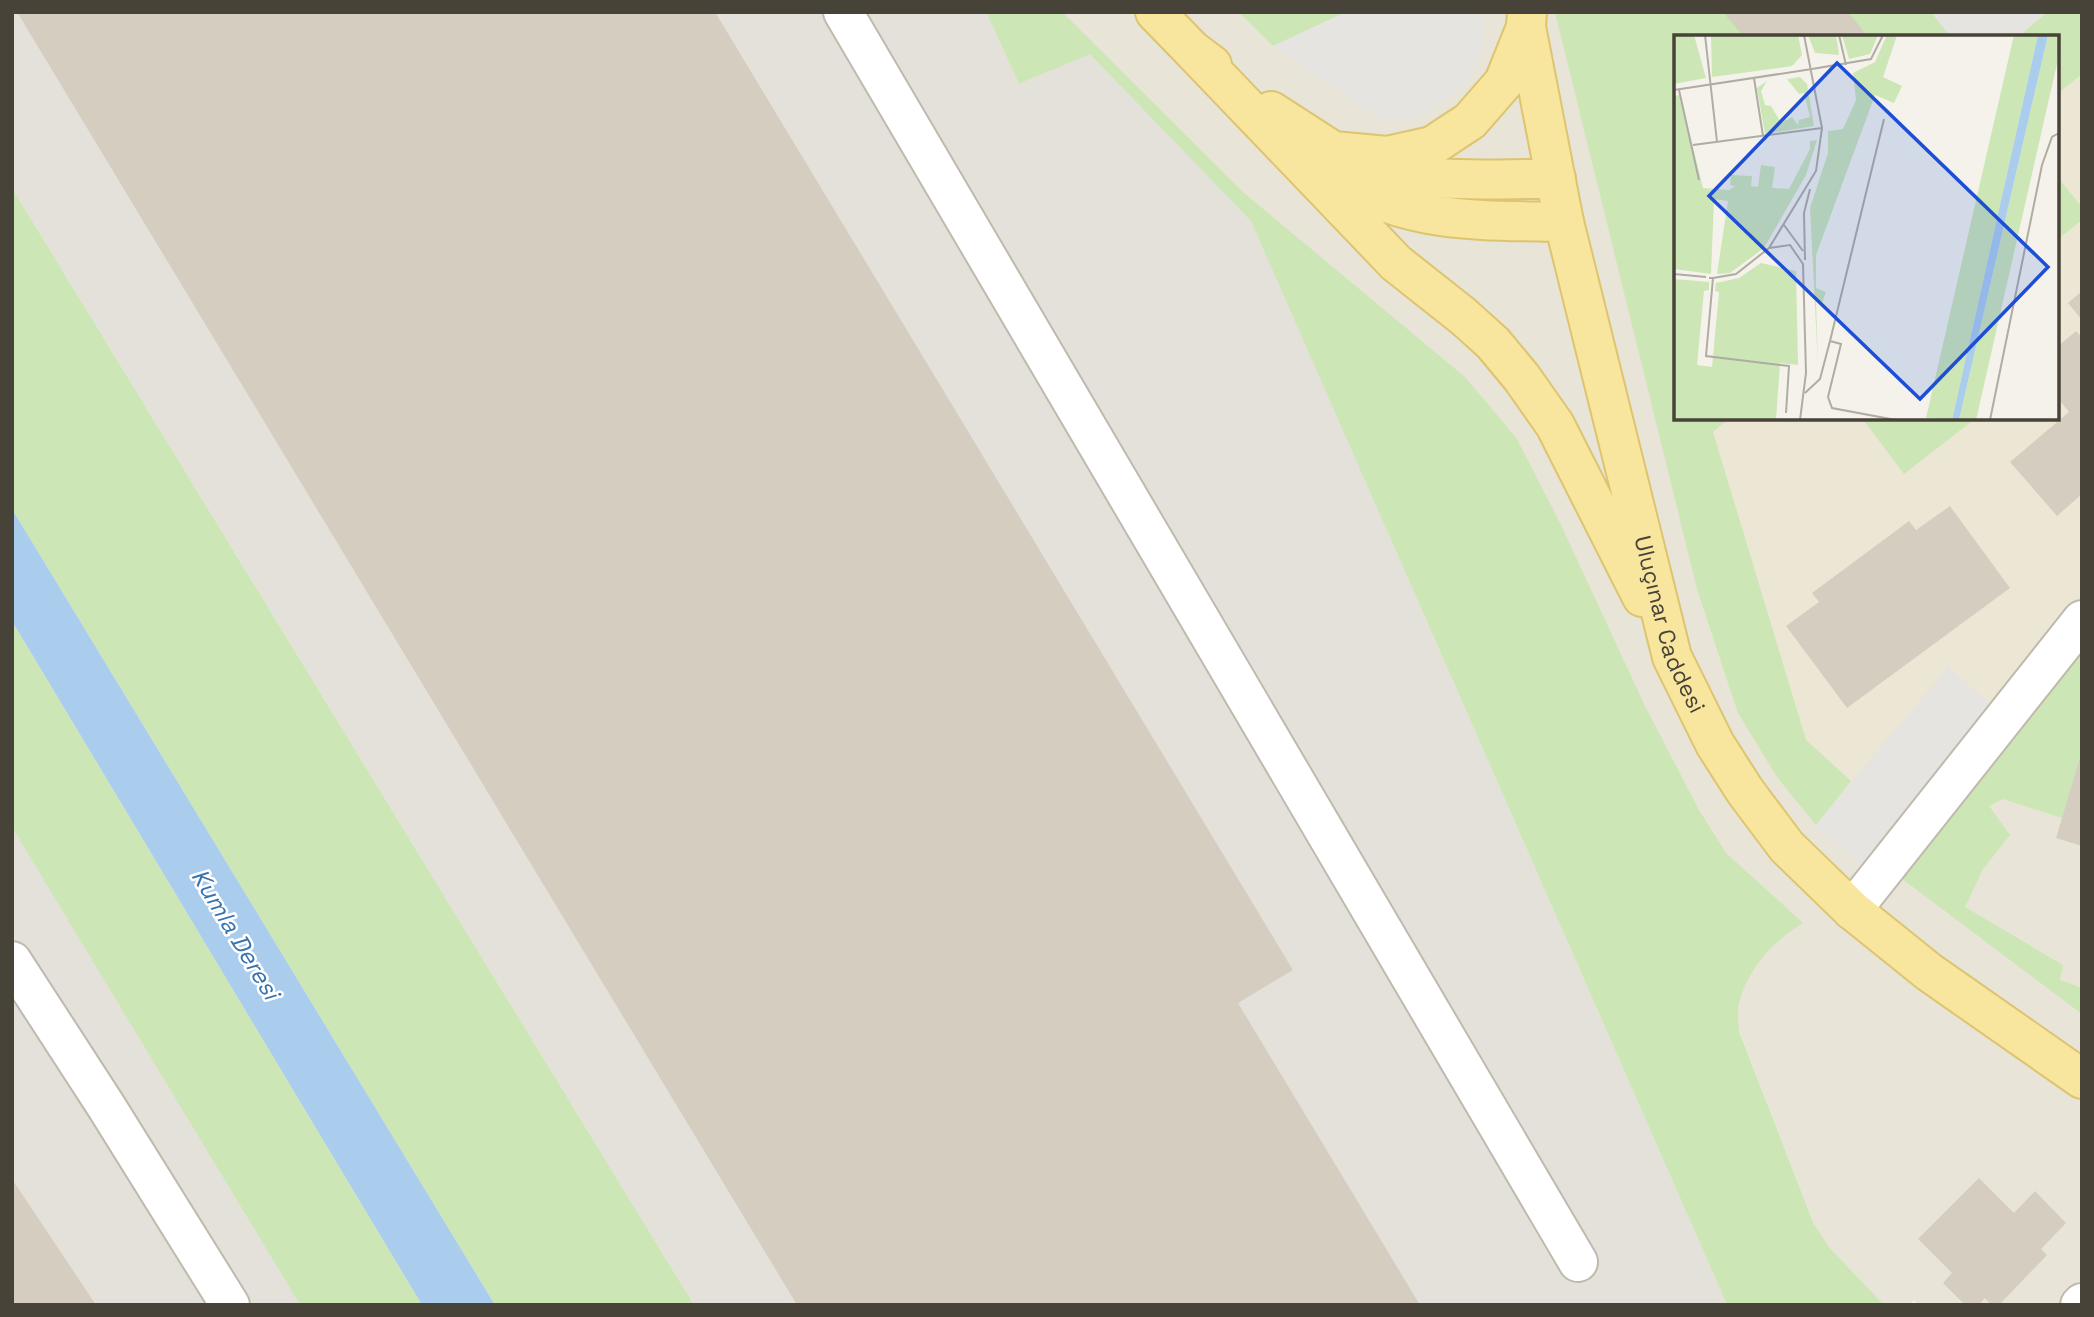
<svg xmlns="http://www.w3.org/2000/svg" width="2094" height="1317" viewBox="0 0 2094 1317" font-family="'Space Grotesk',sans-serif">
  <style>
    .residential { fill: #e8e4d8; fill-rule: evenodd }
    .industrial { fill: #e4e1db }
    .education { fill: #ece7d5 }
    .green { fill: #cce6b5 }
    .parking { fill: #e6e4e1 }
    .water { fill: #aacced }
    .building { fill: #d5cec0 }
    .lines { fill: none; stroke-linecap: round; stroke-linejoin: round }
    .minor-casing { stroke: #bfbaad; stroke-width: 42 }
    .major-casing { stroke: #ddc46f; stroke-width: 42 }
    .minor { stroke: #fff; stroke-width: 38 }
    .major { stroke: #f8e69e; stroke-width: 38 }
    .labels { text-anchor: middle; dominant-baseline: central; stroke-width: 5; stroke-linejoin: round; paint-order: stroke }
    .street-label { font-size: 23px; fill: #484338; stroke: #fff }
    .water-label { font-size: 24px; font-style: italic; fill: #3773ae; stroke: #fff }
    .inset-road { fill: none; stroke: #afaca3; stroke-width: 2 }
    .view { fill: #1d4ed8; fill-opacity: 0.15; stroke: #1d4ed8; stroke-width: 3.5 }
    .inset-edge { fill: none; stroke: #484338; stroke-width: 3.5 }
  </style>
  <rect width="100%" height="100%" fill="#f4f2ea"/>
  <!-- residential -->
  <path class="residential" d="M1006,12H2082V1305H1919L1914,1300L1910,1305H1884L1829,1247L1813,1222L1739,1030L1738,1005ZM1676,37H2057V418H1676Z"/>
  <!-- industrial -->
  <path class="industrial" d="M12,12H986L1019,84L1090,54L1251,221L1727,1305H694L12,188Z
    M12,827L57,900L300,1305H12Z"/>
  <!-- education -->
  <path class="education" d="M2082,74V592L1991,704L1948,667L1851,781L1806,740L1713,432L1729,418H2057V94Z"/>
  <!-- green -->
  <path class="green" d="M986,12H1062L1244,193L1465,377L1517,439L1560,523L1645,706L1699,810L1726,853L1803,923C1773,941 1748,968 1739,1003C1737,1011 1739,1022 1739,1031L1813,1222L1829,1247L1884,1305H1727L1251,221L1090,54L1019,84Z
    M1239,12H1346L1273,46Z
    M1555,12H1931L1951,37H1676V418H1729L1713,432L1806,740L1851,781L1816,825L1777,777L1738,713L1697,589Z
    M2047,12H2082V74L2057,94V37H2018Z
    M2057,177L2082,207V220L2057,240Z
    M12,188L694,1305H495L12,509Z
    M1862,418H1976L1904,474Z
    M12,621L422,1305H300L12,827Z
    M2082,637V752L2062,818L2003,799L1989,806L2010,835L1983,869L1965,907L2063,965L2060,980L2082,988V1014L1901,878Z"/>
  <!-- parking -->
  <path class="parking" d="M1346,12H1484L1482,46L1470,78L1449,98L1419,116L1399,121L1383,119L1367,111L1273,46Z
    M1931,12H2047L2018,37H1951Z
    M1948,667L1991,704L1862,865L1816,825Z"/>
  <!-- water -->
  <path class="water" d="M12,509L495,1305H422L12,621Z"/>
  <!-- building -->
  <path class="building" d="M17,12H715L1293,970L1238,1003L1420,1305H797Z
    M1723,12H1848L1868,37H1744Z
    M2082,291V320L2068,303Z
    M2076,331L2082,337V494L2057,516L2010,462L2069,412L2057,397V347Z
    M1950,506L2010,588L1847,708L1786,626L1819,602L1812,593L1909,521L1916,530Z
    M2081,754H2082V846L2056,838Z
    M1979,1178L2014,1213L2035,1191L2066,1223L2041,1249L2047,1255L1999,1305H1991L1985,1298L1979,1305H1965L1943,1283L1952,1273L1918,1239Z
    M12,1179L96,1305H12Z"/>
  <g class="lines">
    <!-- minor casing -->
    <g class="minor-casing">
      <path id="minor" d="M843,12L1578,1262
        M1852,910L2082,620
        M12,961L106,1106L230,1305
        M2080,1305L2082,1303"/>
    </g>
    <!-- major casing -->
    <g class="major-casing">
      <g id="major">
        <path d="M1155,12L1192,50L1212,65"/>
        <path id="s1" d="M1527,12L1526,27L1564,222L1672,657L1715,744L1745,791L1787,847L1852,910L1929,972L2082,1079"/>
        <path d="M1192,50L1396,263L1463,316L1493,343L1522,378L1555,425L1642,597"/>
        <path d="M1271,111L1333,151L1387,156L1432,146L1470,121L1504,82L1526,27"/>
        <path d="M1370,166C1428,185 1495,178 1556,179"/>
        <path d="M1326,170C1397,225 1479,220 1564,222"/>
      </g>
    </g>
    <!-- minor -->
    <use href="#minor" class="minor"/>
    <!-- major -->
    <use href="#major" class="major"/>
  </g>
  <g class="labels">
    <!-- street labels -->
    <g class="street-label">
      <text stroke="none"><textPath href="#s1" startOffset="630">Uluçınar Caddesi</textPath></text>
    </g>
    <!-- water labels -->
    <g class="water-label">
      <text transform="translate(236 934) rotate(59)">Kumla Deresi</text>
    </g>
  </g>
  <!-- overview -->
  <g transform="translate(1674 35)">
    <rect width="385" height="385" fill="#f4f2ea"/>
    <path d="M0,0H20L32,43L0,49ZM37,0H124L128,20L118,31L38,42ZM134,0H162L165,20L141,18ZM168,0H204L196,19L175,24ZM213,0H223L209,42L228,51L220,68L201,60L142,220V253L152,257L148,268L142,266L144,330L136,173L154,118V96L169,94L182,65L179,38L201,27ZM340,0H364L278,385L252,383ZM374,0H385V20L302,385H285ZM113,44L126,42L133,49L140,91L91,99L83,53L93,46L87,56L91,70L97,71L107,88L118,82L124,90L125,85L136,82L130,58L125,59ZM6,60L29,153L55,155L61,151L56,150L57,140L78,141L77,151L84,152L87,130L101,132L98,153L115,154L136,114V106L143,105L132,140L90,213L56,238L43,239L54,166L40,164L37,239L0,234V61ZM87,228L122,236L124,330L106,328L102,385H0V244L35,247V255L30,256L23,330L38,332L45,257L41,256L42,248L65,243Z" fill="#cce6b5"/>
    <path d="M364,0H374L285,385H278Z" fill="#aacced"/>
    <path class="inset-road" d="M31,0L43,107M165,0L172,30M138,34L197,24L209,0M80,43L89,101M0,55L138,34M5,55L25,145M19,110L148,93M110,190L129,216M95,213L116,210L129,229L132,338L126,385M131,225L130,178L136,154M0,239L32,242M35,243H39L32,321L115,331L112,378M39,243L62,239L95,213L142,136L148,93L130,0M156,306L210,84M131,358L146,344L156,306L167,309L154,362L158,373L222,385M316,385L368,130L378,102L385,98"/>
    <path class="view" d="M163,28L374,232L246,364L35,161Z"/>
    <rect width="385" height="385" class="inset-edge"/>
  </g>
  <!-- border -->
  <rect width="2094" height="1317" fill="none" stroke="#484338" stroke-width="28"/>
</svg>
